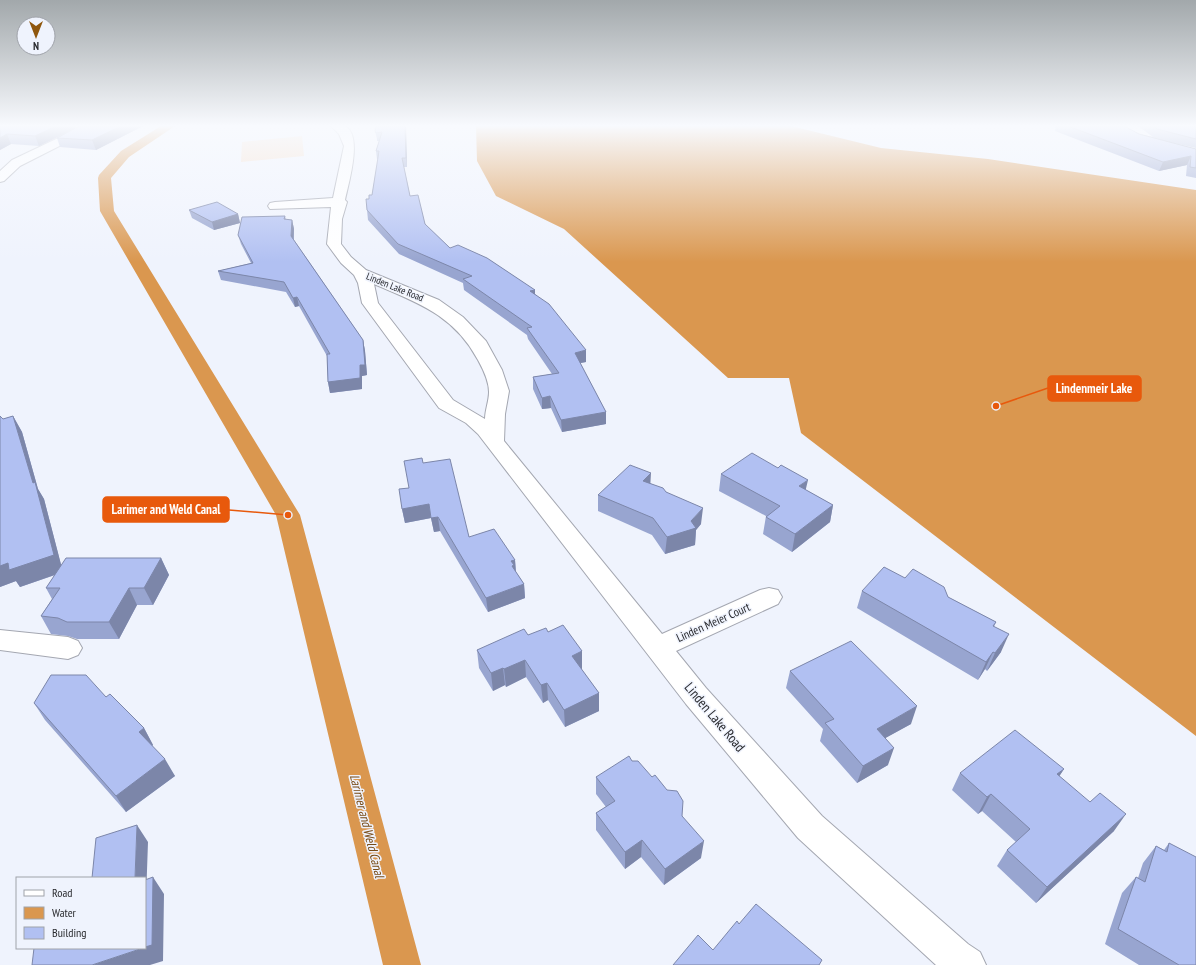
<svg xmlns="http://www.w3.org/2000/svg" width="1196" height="965" viewBox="0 0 1196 965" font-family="'PT Sans Narrow',sans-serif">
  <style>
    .green { fill: #f6dcc5 }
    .water { fill: #da974f }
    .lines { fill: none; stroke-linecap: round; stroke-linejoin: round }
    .canal { fill: #da974f; fill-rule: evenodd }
    .street-casing { stroke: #a4a7b1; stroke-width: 2 }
    .street { fill: #fff; fill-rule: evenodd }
    .wall { fill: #98a5d0 }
    .shaded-wall { fill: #7c86a9 }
    .building { fill: #b1c0f2; stroke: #7c86a9 }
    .labels { text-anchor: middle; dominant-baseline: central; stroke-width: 3; stroke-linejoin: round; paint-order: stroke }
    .far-street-label { font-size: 10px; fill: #292a2e; stroke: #eff3fd }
    .street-label { font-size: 12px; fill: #292a2e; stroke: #eff3fd }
    .water-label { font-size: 13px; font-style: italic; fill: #784b16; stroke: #eff3fd }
    .near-street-label { font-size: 14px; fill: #292a2e; stroke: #eff3fd }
    .leader { fill: none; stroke: #e8590c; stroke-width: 1.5 }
    .callout-dot { fill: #e8590c; stroke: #eff3fd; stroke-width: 1.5 }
    .callout { fill: #e8590c; stroke: #e8590c; stroke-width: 1.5 }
    .callout-label { font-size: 13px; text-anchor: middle; font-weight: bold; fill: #fff }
  </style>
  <rect width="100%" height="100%" fill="#eff3fd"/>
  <!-- green -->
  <path class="green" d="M302,136L304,156L241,162L242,142Z"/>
  <!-- water -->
  <path class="water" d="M476,126H791L881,148L988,159L1196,190V736L801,433L789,378H728L564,229L496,196L477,161Z"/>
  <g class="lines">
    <!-- canal -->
    <path class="canal" d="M161,126H175L129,157L111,178L114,211L300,515L421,965H383L276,515L100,211L98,178L99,175L121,151Z"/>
    <!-- street casing -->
    <g class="street-casing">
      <path id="street" d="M76,126H87V129L81,135L20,166L4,181L0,182V171L12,160L73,131Z
        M331,126C334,126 340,125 344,126C364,133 348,185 345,200L347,202L342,219L341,244L351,257L366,270L439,300L463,317L486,341L502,370L509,391L505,414L504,441L662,634L760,590L769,588L778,590L782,597L778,604L676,651L706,688L822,816L968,944L980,952L986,965H936L798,838L686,704L478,434L466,423L439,408L362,303L358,283L354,275L341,263L327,244L331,207L270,209L268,206L270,203L275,202L333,198L344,146L339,134ZM374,284C418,303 454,315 478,360C483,369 489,381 489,392C489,401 485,410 485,419L453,400L378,303Z
        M0,630L68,637L78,641L82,648L78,655L68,659L0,650Z"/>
    </g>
    <!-- street -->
    <use href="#street" class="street"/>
  </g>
  <!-- wall -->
  <path class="wall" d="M0,126H75L72,130L39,146L11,144L0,150Z
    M143,126L96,150L60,147L57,138L79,127Z
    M406,126L407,167H404L410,196L425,224L450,248L535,290V294L586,362L580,363L606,412V424L562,432L551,408L542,409L533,389V377L552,374L528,339L527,335L464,290L463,283L399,254L368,220L367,210L369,199L372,195L378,159H377L376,151L379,141H377V139L375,131Z
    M1056,126H1124L1139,134L1153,137L1138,126H1196V148L1169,142L1196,149V178L1186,176L1187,165L1159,171L1055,131Z
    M189,210L238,214L240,223L214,230L192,218Z
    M285,216L286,220H292L294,229V240L363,340L365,351L367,375L362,376V389L330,393L328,382L327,356L299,306L295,307L286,292L221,280L218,271L251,263L241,244L238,235Z
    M0,416L3,419L13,416L22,432L38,489L44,499L61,565L161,558L169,575L153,605H137L119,639H77L68,636L51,634L41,616L52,599L46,588L55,575L20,587L16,581L0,587Z
    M423,463L469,537L515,560L516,572L524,584L525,598L488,612L440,531L434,532L431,518L405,523L402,509L409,488Z
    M721,474L806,490L833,505L830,522L792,552L763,534L766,516L719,491Z
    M650,483L666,492L701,524L696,530L695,545L665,554L652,535L598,511V495Z
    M905,578L948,597L996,622L994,627L1001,652L987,671L985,669L978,680L857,608L862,591Z
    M548,632L582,651V669H581L599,693V711L565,727L548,700L543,703L526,677L506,687L505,685L493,691L479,668L477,650L528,635Z
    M790,671L911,724L885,738L888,765L857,783L820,741L823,729L786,688Z
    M106,697L144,728L153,745L152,746L175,776L126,812L45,720L34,703Z
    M632,761L682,816L701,858L664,885L641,857L625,869L596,830V813L606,807L596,794V777Z
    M1064,769L1059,776L1114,831L1036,903L997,866L1007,850L1016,842L982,811L978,814L952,790L960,773Z
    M1169,843L1196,965H1139L1105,944L1122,893L1136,877L1138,878L1143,863L1156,846L1164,850Z"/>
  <!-- shaded-wall -->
  <path class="shaded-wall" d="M56,126H75L72,130L39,146L35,136Z
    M121,126H143L96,150L92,140Z
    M405,126H406L407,167L406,158Z
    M7,134L11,144L0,150V138Z
    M1191,156L1187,165L1159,171L1163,162Z
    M238,214L240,223L214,230L212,222Z
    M292,220L294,229L293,245L291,236Z
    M535,290V300L530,291Z
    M297,297L299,306L295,307L293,298Z
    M363,340L365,351L367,375L362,376V389L330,393L328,382L360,365Z
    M586,350V362L575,364V353Z
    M550,396L551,408L542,409V398Z
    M606,412V424L562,432L561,420Z
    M13,416L22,432L38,489L44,499L63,572L20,587L16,581L0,587V566L33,483Z
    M651,473L650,490L643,481Z
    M808,480L804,497L799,486Z
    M429,504L431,518L405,523L402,509Z
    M833,505L830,522L792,552L795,534Z
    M703,508L701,524L696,530L695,545L665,554L667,537L691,521Z
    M438,517L440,531L434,532L431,518Z
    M161,558L169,575L153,605L144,588Z
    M515,560L516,574L513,580L511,561Z
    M524,584L525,598L488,612L486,598Z
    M129,588L137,605L119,639L109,622Z
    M1009,634L1001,652L987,671L995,653Z
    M582,651V669L573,673L572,656Z
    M993,652L985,669L978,680L986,662Z
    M525,660L526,677L506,687L504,669Z
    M503,668L505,685L493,691L491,673Z
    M547,683L548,700L543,703L541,685Z
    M599,693V711L565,727L564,710Z
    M917,706L911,724L871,746L877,729Z
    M144,728L153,745L148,749L139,732Z
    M894,748L888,765L857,783L863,766Z
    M165,759L175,776L126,812L116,796Z
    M1064,769L1053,786L1057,774Z
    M991,794L982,811L978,814L987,797Z
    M1126,814L1114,831L1036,903L1047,887Z
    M137,825L148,842L146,899L145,897V878H135Z
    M642,840L641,857L625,869V852Z
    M704,841L701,858L664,885L665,869Z
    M153,877L164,894L163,961L150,965H92L143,948H145Z"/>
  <!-- building -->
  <path class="building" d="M0,126H56L35,136L7,134L0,138Z
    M121,126L92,140L57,138L79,126Z
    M376,126H405L406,158H402L410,196L418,195L425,224L450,248L458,245L487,258L535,290L530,291L549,304L586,350L575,353L606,412L561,420L550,396L542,398L533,377L559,373L527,328L532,327L463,279L472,276L398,244L367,210L366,199H369V195H372L379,151H376L382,132L376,133L375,131Z
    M1068,126H1124L1139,134L1196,149V168L1190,167L1191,156L1163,162Z
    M1153,126H1196V139L1157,129Z
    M217,202L238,214L212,222L189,210Z
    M285,216L284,219L292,220L291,236L363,340L365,365H360V378L328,382L327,354H330L297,297L293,298L284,282L218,271L253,263L238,235L242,217Z
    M0,416L3,419L13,416L33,483L35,482L54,555L9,570L8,563L0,566Z
    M752,453L778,468L781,465L808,480L799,486L833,505L795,534L766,517L780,506L721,474Z
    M422,458L423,463L450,459L469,537L494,529L515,560L511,561L514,565L512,566L524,584L486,598L438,517L431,518L429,504L402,509L399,489L409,488L404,461Z
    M630,465L651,473L643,481L663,488L666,492L703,508L691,521L696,528L667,537L653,518L598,495Z
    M66,558H161L144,588H129L109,622H67L58,618L41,616L60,588H46Z
    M884,567L905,578L913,569L944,587L948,597L996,622L993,626L1009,634L995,653L993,652L986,662L862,591Z
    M563,625L582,651L572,656L599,693L564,710L547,683L541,685L525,660L504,669L503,668L491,673L477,650L524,629L528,635L546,628L548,632Z
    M851,641L917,706L877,729L894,748L863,766L825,723L834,719L790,671Z
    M51,675H86L106,697L110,694L144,728L139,732L165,759L116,796L34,703Z
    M1015,730L1064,769L1057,774L1090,802L1100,793L1126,814L1047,887L1007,850L1030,829L991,794L987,797L960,773Z
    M629,756L632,761H638L652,777L655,775L667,790L677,791L683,801L682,816L704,841L665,869L642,840L625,852L596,813L615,801L596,777Z
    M137,825L135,878H92L96,838Z
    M1169,843L1196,857V965H1179L1118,929L1136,877L1145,882L1156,846L1167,852Z
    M153,877L152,945L145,947V880Z
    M756,904L822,960L819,965H673L698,935L713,950L737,921L739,924Z
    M34,948H143L92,965H32Z"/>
  <!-- sky -->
  <linearGradient id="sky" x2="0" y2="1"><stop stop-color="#a2a8ab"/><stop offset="0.48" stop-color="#f8fafe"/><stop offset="1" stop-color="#f8fafe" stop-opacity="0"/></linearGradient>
  <rect width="1196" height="262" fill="url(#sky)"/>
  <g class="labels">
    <!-- far-street labels -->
    <g class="far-street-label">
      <text transform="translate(395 287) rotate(22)">Linden Lake Road</text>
    </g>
    <!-- street labels -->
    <g class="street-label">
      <text transform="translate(713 622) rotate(-24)">Linden Meier Court</text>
    </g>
    <!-- water labels -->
    <g class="water-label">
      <text transform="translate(367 826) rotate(76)">Larimer and Weld Canal</text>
    </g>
    <!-- near-street labels -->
    <g class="near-street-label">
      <text transform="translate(715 717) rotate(50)">Linden Lake Road</text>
    </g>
  </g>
  <!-- callouts -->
  <path class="leader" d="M996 406L1048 388M288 515L229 510"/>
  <g class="callout-dot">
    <circle cx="996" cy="406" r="4"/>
    <circle cx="288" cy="515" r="4"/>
  </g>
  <g class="callout">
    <rect x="1048" y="376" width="93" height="25" rx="4"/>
    <rect x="103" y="497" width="126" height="25" rx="4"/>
  </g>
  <g class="callout-label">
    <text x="1094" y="393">Lindenmeir Lake</text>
    <text x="166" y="514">Larimer and Weld Canal</text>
  </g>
  <!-- legend -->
  <rect x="16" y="877" width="130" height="72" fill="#eff3fd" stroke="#a0a3aa"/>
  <rect x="24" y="890" width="20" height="6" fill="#ffffff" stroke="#a0a3aa"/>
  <text x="52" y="897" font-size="12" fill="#292a2e">Road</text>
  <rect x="24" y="907" width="20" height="12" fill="#da974f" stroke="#a0a3aa"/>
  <text x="52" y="917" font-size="12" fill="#292a2e">Water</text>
  <rect x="24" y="927" width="20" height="12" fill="#b1c0f2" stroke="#a0a3aa"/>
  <text x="52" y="937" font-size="12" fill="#292a2e">Building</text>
  <!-- north arrow -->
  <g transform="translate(36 36) rotate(180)"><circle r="19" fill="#eff3fd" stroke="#a0a3aa"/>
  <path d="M0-3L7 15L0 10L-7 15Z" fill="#8f570e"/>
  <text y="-6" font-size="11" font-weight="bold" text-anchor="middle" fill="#292a2e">N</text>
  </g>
</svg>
